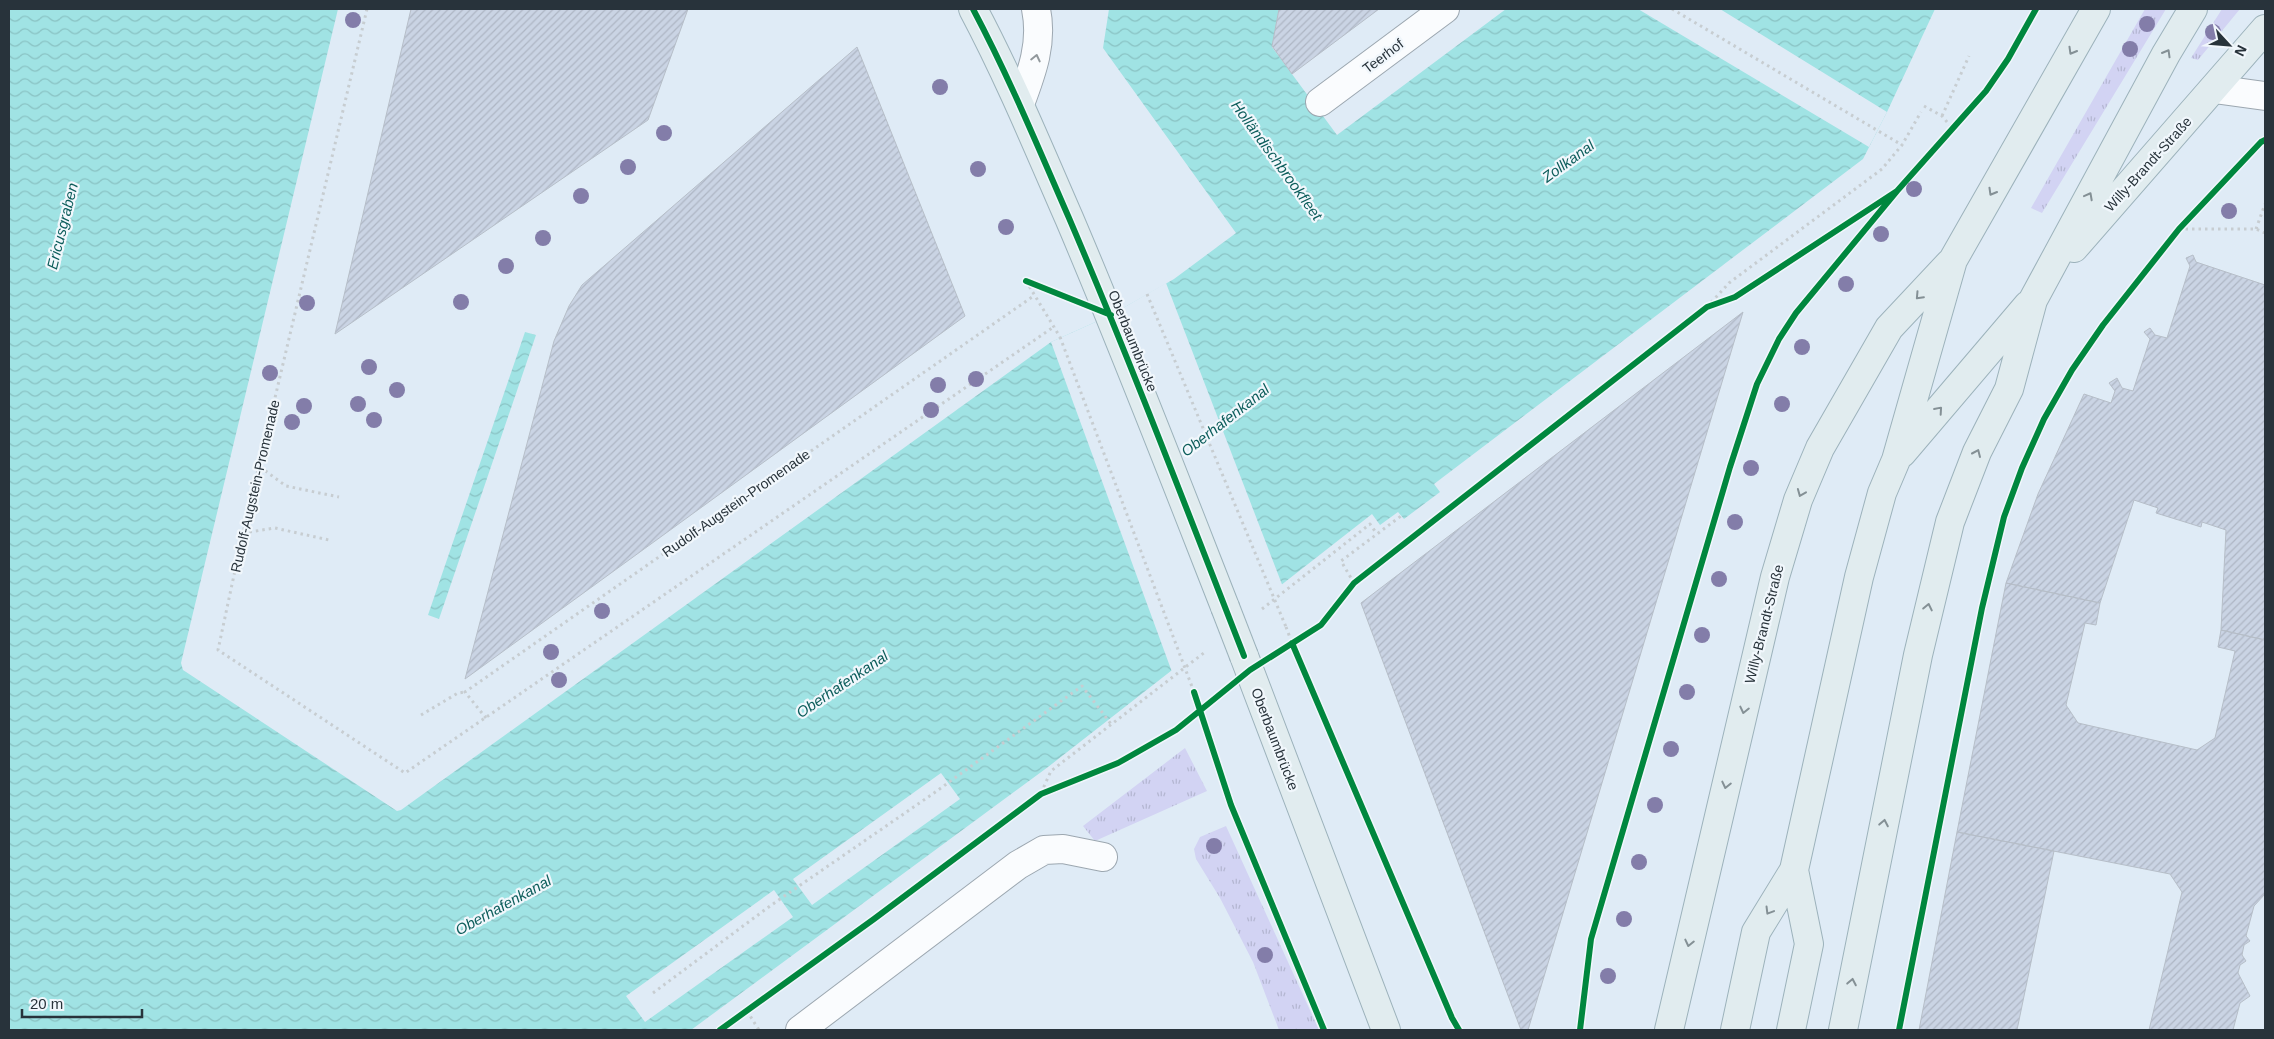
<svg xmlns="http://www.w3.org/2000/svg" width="2274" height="1039" viewBox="0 0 2274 1039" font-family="Helvetica,sans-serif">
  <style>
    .grass { fill: url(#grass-tufts) }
    .water { fill: url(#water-waves) }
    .pier { fill: #dfebf6 }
    .building { fill: url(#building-hatch); stroke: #b6bec8 }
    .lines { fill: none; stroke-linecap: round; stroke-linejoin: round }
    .minor-casing { stroke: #9ca7b0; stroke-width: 30 }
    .major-casing { stroke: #9cb2bb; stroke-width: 30 }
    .path { stroke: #c7cdd1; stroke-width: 3; stroke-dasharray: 2.5 4; stroke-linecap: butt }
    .minor { stroke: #fafcfe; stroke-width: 28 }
    .major { stroke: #e1ecef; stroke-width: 28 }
    .major-bridge-casing { stroke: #9cb2bb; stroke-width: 30; stroke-linecap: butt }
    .path-bridge { stroke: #c7cdd1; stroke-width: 3; stroke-dasharray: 2.5 4; stroke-linecap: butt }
    .major-bridge { stroke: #e1ecef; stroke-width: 28 }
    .cycleway-casing { stroke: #f1f7fc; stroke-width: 9 }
    .cycleway { stroke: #00873e; stroke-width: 6 }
    .tree { fill: #837da9 }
    .oneway { stroke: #849095 }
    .oneway2 { stroke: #91989c }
    .labels { text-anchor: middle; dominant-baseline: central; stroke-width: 4.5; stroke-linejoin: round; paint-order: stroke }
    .street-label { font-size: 14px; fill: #28333b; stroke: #f1f7fc }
    .water-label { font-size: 15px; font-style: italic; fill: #0c5d5b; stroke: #f1f7fc }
  </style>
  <defs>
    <pattern id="grass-tufts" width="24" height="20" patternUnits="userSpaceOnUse" patternTransform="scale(1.25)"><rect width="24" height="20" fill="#d2d3f3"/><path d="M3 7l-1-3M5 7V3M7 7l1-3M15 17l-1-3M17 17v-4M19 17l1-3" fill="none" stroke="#b4b6d1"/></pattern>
    <pattern id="water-waves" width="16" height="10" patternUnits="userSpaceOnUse" patternTransform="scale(1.25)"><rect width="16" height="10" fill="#a0e3e4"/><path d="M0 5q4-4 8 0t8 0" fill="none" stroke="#8ac3c4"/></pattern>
    <pattern id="building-hatch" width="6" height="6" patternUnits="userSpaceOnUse" patternTransform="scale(1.25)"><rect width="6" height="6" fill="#cad4e4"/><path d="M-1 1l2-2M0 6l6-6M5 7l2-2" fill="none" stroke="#aeb6c4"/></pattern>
  </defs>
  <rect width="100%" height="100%" fill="#dfebf6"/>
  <!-- grass -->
  <path class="grass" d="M2145,9H2166L2042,213L2031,208Z
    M2222,9H2240L2198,60L2191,58Z
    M1185,748L1207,791L1095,841L1083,826Z
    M1226,826L1319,1030H1279L1253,962L1220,898L1196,859L1194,849L1200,837Z"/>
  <!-- water -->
  <path class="water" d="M9,9H338L181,663L183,670L397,811L401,810L1051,342L1111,315L1174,279L1236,233L1103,48L1109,9H1279L1272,47L1337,135L1506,9H1935L1887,112L1863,159L1434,484L1440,492L1404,519L1398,512L1380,525L1372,514L1048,767L691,1030H9Z
    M525,332L536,335L439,619L428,615Z"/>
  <!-- pier -->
  <path class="pier" d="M1638,9H1720L1887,112L1869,147Z
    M1166,283L1283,587L1172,672L1051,342L1111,315Z
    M941,773L960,799L812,905L793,879Z
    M774,890L793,917L645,1022L626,996Z"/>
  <!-- building -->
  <path class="building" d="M411,9H688L648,120L335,334Z
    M1279,9H1379L1292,74L1272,46Z
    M857,47L965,316L465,679L554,341L569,306L582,285Z
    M2193,255L2196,262L2265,285V640L2221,630L2226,530L2202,522L2201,527L2156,513L2158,508L2134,500L2100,603L2006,583L2038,494L2084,394L2111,403L2115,391L2109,383L2117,378L2122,388L2133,391L2150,339L2144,332L2150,328L2155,335L2167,338L2190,266L2186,258Z
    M1743,312L1528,1030H1521L1361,603Z
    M2006,583L2100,603L2096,625L2085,623L2066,705L2078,723L2197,750L2215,738L2235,651L2218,647L2221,630L2265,640V894L2254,906L2246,936L2250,941L2244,945L2242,955L2246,961L2240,965L2238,973L2250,996L2240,1003L2233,1030H2149L2182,892L2170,874L1957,832Z
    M1957,832L2054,851L2017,1030H1919Z"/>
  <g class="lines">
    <!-- minor casing -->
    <g class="minor-casing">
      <path id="minor" d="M2214,89L2265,96
        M1320,102L1445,9
        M1020,104C1032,72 1043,43 1036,9
        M800,1030L1018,865L1044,850L1063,849L1103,857"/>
    </g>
    <!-- major casing -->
    <g class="major-casing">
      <path id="major" d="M973,9C1009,77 1038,147 1069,218C1124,347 1174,477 1225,607
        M2074,248L2265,29
        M1902,453L2028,305
        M1244,656L1386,1030
        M1669,1030L1775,577L1798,500L1820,448L1889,328L1950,263
        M1735,1030L1756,932L1794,870L1859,577L1882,493L1896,460L1953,260L2096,9
        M1791,1030L1809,944L1794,870
        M1843,1030L1918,655L1950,522L1977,452L2009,389L2033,300L2166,54L2193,9"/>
    </g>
    <!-- path -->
    <path class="path" d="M367,9L243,533L218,650L405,773L1055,326
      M1672,9L1902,145
      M1924,106L1942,116L1952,128
      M1942,116L1969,56
      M2179,229H2256L2265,233
      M2256,229L2265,204
      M1026,281L1060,337
      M260,467L286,486L339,497
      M243,533L275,528L329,540
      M1354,583L1341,561L1401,516
      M1262,609L1370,524L1377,534
      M1286,627L1292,643L1321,625L1354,583L1707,307L1729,283L1882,169L1902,145L1921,112
      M421,715L458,693L465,692
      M486,718L465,692L1035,295
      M1041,793L1051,771L1205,652
      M653,993L770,906L934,793L1082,686L1111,724
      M747,1011L759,1030
      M720,1030L874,919L1041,794L1118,763L1176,730L1201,710"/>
    <!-- minor -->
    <use href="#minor" class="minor"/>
    <!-- major -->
    <use href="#major" class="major"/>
    <!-- major-bridge casing -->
    <g class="major-bridge-casing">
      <path id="major-bridge" d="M1225,607L1244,656"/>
    </g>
    <!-- path-bridge -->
    <path class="path-bridge" d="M1147,294L1286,627
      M1060,337L1194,692"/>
    <!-- major-bridge -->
    <use href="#major-bridge" class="major-bridge"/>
    <!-- cycleway casing -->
    <g class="cycleway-casing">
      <path id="cycleway" d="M973,9C1009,77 1038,147 1069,218C1131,363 1187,510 1244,656
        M1026,281L1111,315
        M1292,643L1452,1018L1459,1030
        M1194,692L1231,805L1324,1030
        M720,1030L874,919L1041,794L1118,763L1176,730L1250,670L1321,625L1354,583L1707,307L1735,297L1897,191
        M1580,1030L1591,939L1730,467L1757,384L1779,339L1796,313L1897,191L1986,91L2008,59L2036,9
        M1899,1030L1982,608L2004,517L2022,468L2044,419L2072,370L2103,325L2179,229L2261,142L2265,140"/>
    </g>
    <!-- cycleway -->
    <use href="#cycleway" class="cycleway"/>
  </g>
  <!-- trees -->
  <g class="tree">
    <circle cx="353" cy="20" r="8"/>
    <circle cx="2147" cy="24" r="8"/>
    <circle cx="2213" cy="32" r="8"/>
    <circle cx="2130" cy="49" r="8"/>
    <circle cx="940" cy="87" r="8"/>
    <circle cx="664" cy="133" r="8"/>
    <circle cx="628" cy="167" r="8"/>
    <circle cx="978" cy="169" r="8"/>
    <circle cx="1914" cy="189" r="8"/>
    <circle cx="581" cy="196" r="8"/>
    <circle cx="2229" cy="211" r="8"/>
    <circle cx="1006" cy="227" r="8"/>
    <circle cx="1881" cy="234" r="8"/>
    <circle cx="543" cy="238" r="8"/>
    <circle cx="506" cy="266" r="8"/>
    <circle cx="1846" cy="284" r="8"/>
    <circle cx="461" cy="302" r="8"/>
    <circle cx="307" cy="303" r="8"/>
    <circle cx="1802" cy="347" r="8"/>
    <circle cx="369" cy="367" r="8"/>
    <circle cx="270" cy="373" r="8"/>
    <circle cx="976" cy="379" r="8"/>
    <circle cx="938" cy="385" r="8"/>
    <circle cx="397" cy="390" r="8"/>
    <circle cx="358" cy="404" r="8"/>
    <circle cx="1782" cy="404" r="8"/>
    <circle cx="304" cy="406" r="8"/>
    <circle cx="931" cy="410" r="8"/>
    <circle cx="374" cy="420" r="8"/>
    <circle cx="292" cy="422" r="8"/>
    <circle cx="1751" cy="468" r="8"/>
    <circle cx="1735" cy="522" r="8"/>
    <circle cx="1719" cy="579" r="8"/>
    <circle cx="602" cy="611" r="8"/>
    <circle cx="1702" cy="635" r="8"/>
    <circle cx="551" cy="652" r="8"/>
    <circle cx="559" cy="680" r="8"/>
    <circle cx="1687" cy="692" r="8"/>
    <circle cx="1671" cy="749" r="8"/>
    <circle cx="1655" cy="805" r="8"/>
    <circle cx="1214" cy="846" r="8"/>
    <circle cx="1639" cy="862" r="8"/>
    <circle cx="1624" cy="919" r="8"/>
    <circle cx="1265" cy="955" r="8"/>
    <circle cx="1608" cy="976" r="8"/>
  </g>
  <!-- one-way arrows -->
  <defs><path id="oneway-chevron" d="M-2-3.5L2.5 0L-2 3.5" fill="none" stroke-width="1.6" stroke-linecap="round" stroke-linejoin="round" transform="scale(1.25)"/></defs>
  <g class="oneway">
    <use href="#oneway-chevron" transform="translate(2072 51) rotate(120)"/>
    <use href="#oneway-chevron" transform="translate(2167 53) rotate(-60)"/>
    <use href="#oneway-chevron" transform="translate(1992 192) rotate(120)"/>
    <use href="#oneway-chevron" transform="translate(2089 196) rotate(-62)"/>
    <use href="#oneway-chevron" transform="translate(1919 296) rotate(133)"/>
    <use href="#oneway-chevron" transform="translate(1939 410) rotate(-49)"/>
    <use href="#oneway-chevron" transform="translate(1977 453) rotate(-66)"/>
    <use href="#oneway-chevron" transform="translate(1801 493) rotate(112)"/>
    <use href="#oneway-chevron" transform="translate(1928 607) rotate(-78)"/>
    <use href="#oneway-chevron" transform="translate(1744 710) rotate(103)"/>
    <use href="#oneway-chevron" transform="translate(1726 785) rotate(103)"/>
    <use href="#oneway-chevron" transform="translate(1884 823) rotate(-79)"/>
    <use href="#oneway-chevron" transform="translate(1769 911) rotate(121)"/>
    <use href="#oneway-chevron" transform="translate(1689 943) rotate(103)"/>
    <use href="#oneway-chevron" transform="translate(1852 982) rotate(-79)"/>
  </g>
  <use class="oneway2" href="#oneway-chevron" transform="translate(1036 58) rotate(-77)"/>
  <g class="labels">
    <!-- street labels -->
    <g class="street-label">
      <text transform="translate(1383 56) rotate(-37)">Teerhof</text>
      <text transform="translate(2148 164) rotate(-48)">Willy-Brandt-Straße</text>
      <text transform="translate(1133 341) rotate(68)">Oberbaumbrücke</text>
      <text transform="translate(255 486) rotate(-77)">Rudolf-Augstein-Promenade</text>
      <text transform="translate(736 503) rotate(-35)">Rudolf-Augstein-Promenade</text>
      <text transform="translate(1764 624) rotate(-76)">Willy-Brandt-Straße</text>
      <text transform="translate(1275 739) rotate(69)">Oberbaumbrücke</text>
    </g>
    <!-- water labels -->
    <g class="water-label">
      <text transform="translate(1277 160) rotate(54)">Holländischbrookfleet</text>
      <text transform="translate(1568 161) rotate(-36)">Zollkanal</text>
      <text transform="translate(62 226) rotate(-76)">Ericusgraben</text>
      <text transform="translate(1225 420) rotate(-38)">Oberhafenkanal</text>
      <text transform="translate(842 684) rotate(-34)">Oberhafenkanal</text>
      <text transform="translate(503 905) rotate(-29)">Oberhafenkanal</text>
    </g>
  </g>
  <!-- border -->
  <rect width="2274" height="1039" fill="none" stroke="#28333b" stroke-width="20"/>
  <!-- north arrow -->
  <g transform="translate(2229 45) rotate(116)" stroke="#f1f7fc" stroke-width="4" paint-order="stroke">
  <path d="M0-4L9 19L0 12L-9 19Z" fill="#28333b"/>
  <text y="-8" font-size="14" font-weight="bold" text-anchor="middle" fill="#28333b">N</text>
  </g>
  <!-- scale -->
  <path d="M22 1009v8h120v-8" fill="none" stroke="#28333b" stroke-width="2.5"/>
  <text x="30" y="1009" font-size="15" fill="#28333b" stroke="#f1f7fc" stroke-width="4" paint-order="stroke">20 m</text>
</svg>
